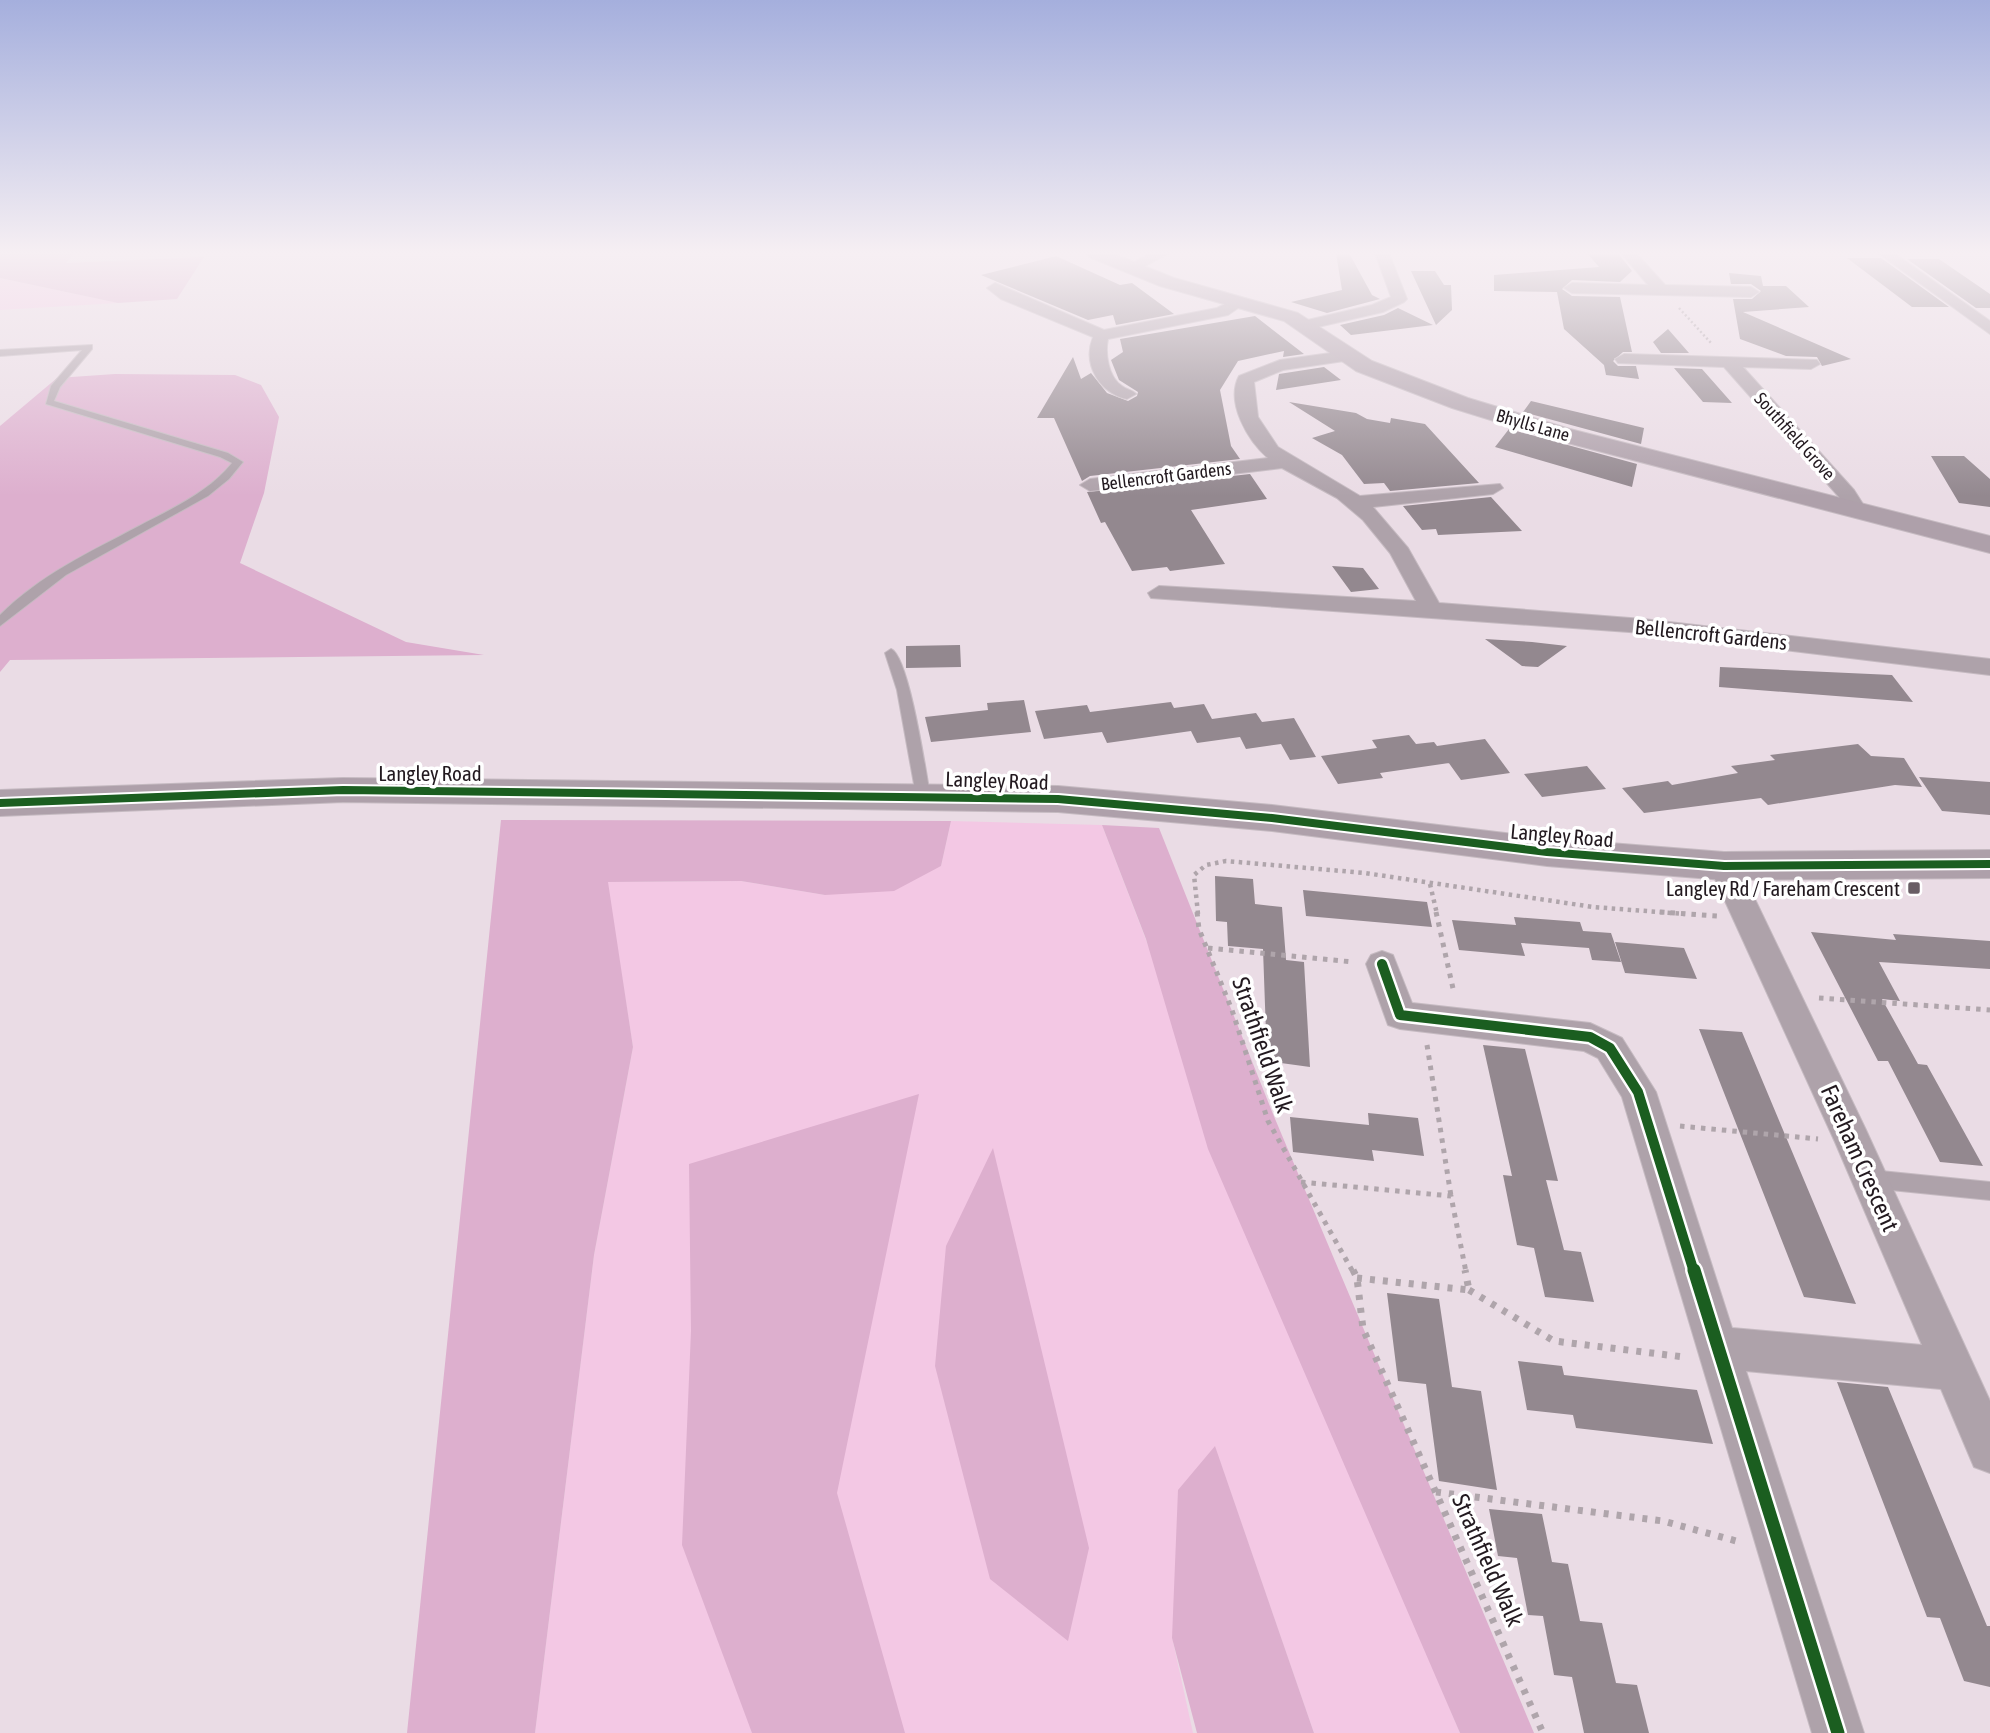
<svg xmlns="http://www.w3.org/2000/svg" width="1990" height="1733" viewBox="0 0 1990 1733" font-family="'Asap Condensed',sans-serif">
  <style>
    .green { fill: #f3c8e4 }
    .forest { fill: #ddafce }
    .building { fill: #93888f }
    .lines { fill: none; stroke-linecap: round; stroke-linejoin: round }
    .lane-casing { stroke: #c5bac1; stroke-width: 2 }
    .street-casing { stroke: #c5bac1; stroke-width: 2 }
    .secondary-casing { stroke: #c5bac1; stroke-width: 2 }
    .path-far3 { stroke: #afa5ab; stroke-width: 2.5; stroke-dasharray: 2 2.5; stroke-linecap: butt }
    .path-far2 { stroke: #afa5ab; stroke-width: 4.5; stroke-dasharray: 3.5 4.5; stroke-linecap: butt }
    .path-far1 { stroke: #afa5ab; stroke-width: 5; stroke-dasharray: 4.5 6; stroke-linecap: butt }
    .path { stroke: #afa5ab; stroke-width: 7; stroke-dasharray: 5 8; stroke-linecap: butt }
    .lane { fill: #aea2aa; fill-rule: evenodd }
    .street { fill: #aea2aa; fill-rule: evenodd }
    .secondary { fill: #aea0aa; fill-rule: evenodd }
    .cycleway-far2-casing { stroke: #fff; stroke-width: 12 }
    .cycleway-far1-casing { stroke: #fff; stroke-width: 15 }
    .cycleway-casing { stroke: #fff; stroke-width: 18 }
    .cycleway-far2 { stroke: #1b5e20; stroke-width: 8 }
    .cycleway-far1 { stroke: #1b5e20; stroke-width: 10 }
    .cycleway { stroke: #1b5e20; stroke-width: 13 }
    .poi-dot { fill: #685d64; stroke: #fff; stroke-width: 2.5 }
    .labels { text-anchor: middle; dominant-baseline: central; stroke-width: 7; stroke-linejoin: round; paint-order: stroke }
    .far-street-label { font-size: 18px; fill: #22191f; stroke: #fff }
    .street-label { font-size: 21px; fill: #22191f; stroke: #fff }
    .poi-label { font-size: 21px; fill: #22191f; stroke: #fff; text-anchor: end }
    .near-street-label { font-size: 24px; fill: #22191f; stroke: #fff }
  </style>
  <rect width="100%" height="100%" fill="#eadce5"/>
  <!-- green -->
  <path class="green" d="M0,278L118,303L0,310Z
    M951,821L1102,825L1339,1444L1460,1733H1314L1215,1447L1172,1637L1193,1733H535L594,1255L633,1047L607,882L741,881L825,895L941,866Z"/>
  <!-- forest -->
  <path class="forest" d="M0,253H74L66,263L204,257L177,299L118,303L0,278Z
    M115,374L235,375L261,385L279,417L264,493L240,563L406,642L484,655L10,660L0,672V426L57,378Z
    M501,820L951,821L941,866L894,891L825,895L741,881L608,882L633,1047L594,1255L535,1733H407Z
    M1102,825L1159,828L1273,1114L1534,1733H1460L1208,1149L1146,939Z
    M919,1094L837,1493L905,1733H752L682,1545L691,1331L689,1164Z
    M993,1148L1089,1548L1068,1641L990,1579L935,1366L946,1246Z
    M1215,1446L1314,1733H1197L1172,1638L1178,1490Z"/>
  <!-- building -->
  <path class="building" d="M1336,253H1349L1372,295L1380,299L1327,313L1291,302L1342,290Z
    M1587,253H1618L1632,271L1620,282L1572,280L1562,289L1572,296L1620,297L1632,352H1623L1613,361L1618,366H1636L1639,379L1606,375L1604,365L1564,329L1557,292L1494,291V275L1599,267Z
    M1056,256L1120,285L1132,283L1174,314L1116,325L1113,315L1088,320L981,275Z
    M1847,258H1881L1949,307H1912Z
    M1907,259H1939L1990,294V308H1976Z
    M1411,271H1435L1444,285H1451L1452,310L1436,325Z
    M1729,273L1761,276L1763,286H1786L1809,307L1743,312L1851,359L1822,366L1817,357L1786,356L1740,339L1733,299H1752L1761,291L1751,284H1731Z
    M1398,308L1433,325L1351,335L1340,325L1384,315Z
    M1255,316L1304,354L1283,357L1284,351L1238,361L1220,390L1231,446L1240,459L1090,476L1082,481L1054,418H1037L1073,357L1081,379L1091,373L1107,393L1128,401L1137,396L1138,392L1119,380L1111,360L1123,352L1120,339Z
    M1668,329L1689,353H1661L1653,342Z
    M1324,367L1341,380L1276,390L1279,374Z
    M1674,368L1702,369L1732,403L1703,402Z
    M1531,401L1644,428L1641,444L1523,412Z
    M1289,402L1356,413L1367,419L1390,423L1391,418L1425,424L1479,483L1390,491L1384,483L1364,484L1342,455L1312,438L1335,431Z
    M1509,429L1637,464L1632,487L1495,447Z
    M1931,456H1964L1990,479V507L1959,503Z
    M1250,474L1267,499L1191,510L1225,564L1170,571L1167,567L1132,571L1105,522L1101,523L1087,492Z
    M1491,497L1522,531L1438,535L1436,529L1422,530L1403,506Z
    M1332,566L1363,568L1379,589L1351,592Z
    M1485,639L1532,642L1567,646L1538,667L1522,666Z
    M960,645L961,667L906,668V646Z
    M1720,667L1892,675L1913,702L1719,687Z
    M1024,700L1031,732L931,742L925,717L988,710L987,703Z
    M1171,702L1174,708L1204,704L1212,719L1256,713L1262,722L1294,718L1316,757L1290,760L1281,744L1246,749L1240,737L1197,743L1191,731L1107,743L1102,732L1044,739L1035,711L1087,705L1090,712Z
    M1409,735L1416,744L1434,742L1437,746L1485,739L1510,773L1461,780L1441,752L1449,763L1380,773L1383,778L1338,784L1321,756L1377,748L1372,740Z
    M1858,744L1871,756L1904,758L1922,787L1895,785L1768,805L1761,798L1644,813L1622,788L1668,781L1672,785L1738,773L1731,766L1775,760L1770,755Z
    M1587,766L1606,789L1542,797L1524,774Z
    M1919,777L1990,782V815L1942,811Z
    M1215,876L1253,879L1255,904L1282,907L1286,960L1304,962L1310,1067L1267,1061L1263,949L1228,946L1227,922L1216,921Z
    M1303,890L1427,902L1432,927L1306,916Z
    M1514,917L1580,922L1583,931L1611,933L1621,962L1592,960L1589,948L1521,943L1525,956L1459,950L1452,920L1516,925Z
    M1811,932L1896,940L1893,934L1990,941V969L1879,962L1900,1001L1882,999L1918,1064L1927,1065L1983,1166L1940,1162L1888,1061H1878Z
    M1615,942L1684,948L1697,979L1625,973Z
    M1699,1029L1742,1032L1856,1304L1804,1297Z
    M1483,1045L1525,1049L1558,1181L1546,1180L1564,1250L1581,1252L1594,1302L1545,1297L1534,1248L1517,1245L1503,1175L1512,1176Z
    M1368,1113L1418,1118L1424,1156L1372,1150L1374,1161L1293,1152L1290,1117L1369,1125Z
    M1387,1293L1439,1299L1452,1387L1481,1391L1497,1490L1439,1481L1426,1384L1398,1381Z
    M1518,1361L1562,1366L1564,1375L1697,1390L1713,1444L1576,1428L1573,1415L1527,1410Z
    M1837,1382L1888,1387L1987,1626H1990V1687L1964,1681L1940,1618L1927,1617Z
    M1489,1509L1542,1514L1552,1562L1568,1564L1580,1621L1602,1623L1616,1683L1637,1685L1649,1733H1584L1572,1677L1554,1675L1543,1616L1528,1615L1517,1558L1498,1556Z"/>
  <g class="lines">
    <!-- lane casing -->
    <g class="lane-casing">
      <path id="lane" d="M92,345V349L60,387L54,401L228,453L243,462L229,479L208,496L66,575L0,626V615C40,575 90,552 139,526C171,509 209,492 232,463L220,457L46,404L51,386L82,350L0,356V350Z
        M891,649C909,656 926,772 930,795L923,800L916,795L897,690L885,653Z
        M1871,1170L1990,1182V1200L1871,1188L1864,1185L1861,1179L1864,1173Z"/>
    </g>
    <!-- street casing -->
    <g class="street-casing">
      <path id="street" d="M1150,253H1169L1136,271H1126L1124,268Z
        M1375,253H1389L1407,299L1404,302L1383,312L1305,330L1299,328V322L1372,305L1391,297Z
        M1621,253H1636L1665,285L1751,287L1759,292L1751,297L1572,293L1564,288L1572,283L1648,285Z
        M1878,253H1894L1990,321V334Z
        M995,283L1104,330L1217,308L1239,297L1247,302L1228,315L1108,339C1105,353 1108,377 1122,386C1127,390 1131,389 1136,394L1127,399C1100,393 1082,365 1093,337L1001,299L987,288Z
        M1345,351L1351,352L1353,356L1351,360L1283,370L1254,382L1258,417L1278,447L1360,496L1500,484L1503,488L1493,494L1373,507L1408,548L1439,603L1643,619L1990,659V675L1643,633L1151,598L1148,593L1159,586L1416,601L1390,553L1363,520L1337,498L1282,468L1090,491L1080,485L1090,479L1268,458C1248,441 1225,402 1239,376L1280,360Z
        M1624,354L1817,360L1820,364L1811,369L1743,367L1854,490L1868,512L1858,518L1851,516L1839,497L1724,367L1618,363L1615,359Z
        M1724,855L1735,858L1739,866L1866,1130L1990,1401V1473L1974,1467L1941,1389L1746,1371L1864,1733H1812L1622,1097L1598,1058L1584,1051L1400,1029L1388,1025L1366,964L1371,955L1382,951L1393,955L1412,1003L1590,1023L1622,1038L1656,1092L1732,1328L1922,1345L1835,1142L1709,866L1713,858Z"/>
    </g>
    <!-- secondary casing -->
    <g class="secondary-casing">
      <path id="secondary" d="M1087,253H1112L1174,278L1298,313L1372,361L1468,398L1570,429L1990,536V553L1552,439L1452,408L1356,371L1284,321L1160,286L1089,257Z
        M343,778L1058,786L1272,805L1547,838L1724,852L1990,850V878L1724,880L1547,866L1272,831L1058,812L343,802L0,816V790Z"/>
    </g>
    <!-- path-far3 -->
    <path class="path-far3" d="M1679,308L1711,343"/>
    <!-- path-far2 -->
    <path class="path-far2" d="M1430,884L1437,914
      M1198,914L1194,875L1206,865L1226,861L1365,873L1593,907L1685,914"/>
    <!-- path-far1 -->
    <path class="path-far1" d="M1197,912L1199,929L1232,1010L1268,1121L1353,1272
      M1436,912L1454,993
      M1660,912L1717,916
      M1208,948L1353,962
      M1819,998L1990,1010
      M1427,1045L1451,1196
      M1680,1126L1818,1139
      M1301,1182L1451,1196L1466,1272"/>
    <!-- path -->
    <path class="path" d="M1353,1270L1357,1278L1363,1329L1543,1733
      M1357,1278L1469,1290L1465,1270
      M1469,1290L1554,1341L1684,1357
      M1436,1492L1663,1521L1740,1542"/>
    <!-- lane -->
    <use href="#lane" class="lane"/>
    <!-- street -->
    <use href="#street" class="street"/>
    <!-- secondary -->
    <use href="#secondary" class="secondary"/>
    <!-- cycleway-far2 casing -->
    <g class="cycleway-far2-casing">
      <path id="cycleway-far2" d="M0,803L343,790L1058,799L1272,818L1547,852L1724,866L1990,864"/>
    </g>
    <!-- cycleway-far1 casing -->
    <g class="cycleway-far1-casing">
      <path id="cycleway-far1" d="M1382,964L1400,1015L1590,1037L1610,1048L1638,1092L1694,1272"/>
    </g>
    <!-- cycleway casing -->
    <g class="cycleway-casing">
      <path id="cycleway" d="M1694,1270L1838,1733"/>
    </g>
    <!-- cycleway-far2 -->
    <use href="#cycleway-far2" class="cycleway-far2"/>
    <!-- cycleway-far1 -->
    <use href="#cycleway-far1" class="cycleway-far1"/>
    <!-- cycleway -->
    <use href="#cycleway" class="cycleway"/>
  </g>
  <!-- sky -->
  <linearGradient id="sky" x2="0" y2="1"><stop stop-color="#a5afdd"/><stop offset="0.51" stop-color="#f6eff3"/><stop offset="1" stop-color="#f6eff3" stop-opacity="0"/></linearGradient>
  <rect width="1990" height="496" fill="url(#sky)"/>
  <!-- markers -->
  <rect class="poi-dot" x="1907" y="881" width="14" height="14" rx="3.5"/>
  <g class="labels">
    <!-- far-street labels -->
    <g class="far-street-label">
      <text transform="translate(1533 425) rotate(16)">Bhylls Lane</text>
      <text transform="translate(1795 436) rotate(48)">Southfield Grove</text>
      <text transform="translate(1166 476) rotate(-7)">Bellencroft Gardens</text>
    </g>
    <!-- street labels -->
    <g class="street-label">
      <text transform="translate(1711 634) rotate(6)">Bellencroft Gardens</text>
      <text x="430" y="773">Langley Road</text>
      <text transform="translate(997 780) rotate(2)">Langley Road</text>
      <text transform="translate(1562 835) rotate(5)">Langley Road</text>
    </g>
    <!-- poi labels -->
    <g class="poi-label">
      <text x="1900" y="888">Langley Rd / Fareham Crescent</text>
    </g>
    <!-- near-street labels -->
    <g class="near-street-label">
      <text transform="translate(1263 1045) rotate(71)">Strathfield Walk</text>
      <text transform="translate(1860 1158) rotate(66)">Fareham Crescent</text>
      <text transform="translate(1488 1560) rotate(66)">Strathfield Walk</text>
    </g>
  </g>
</svg>
